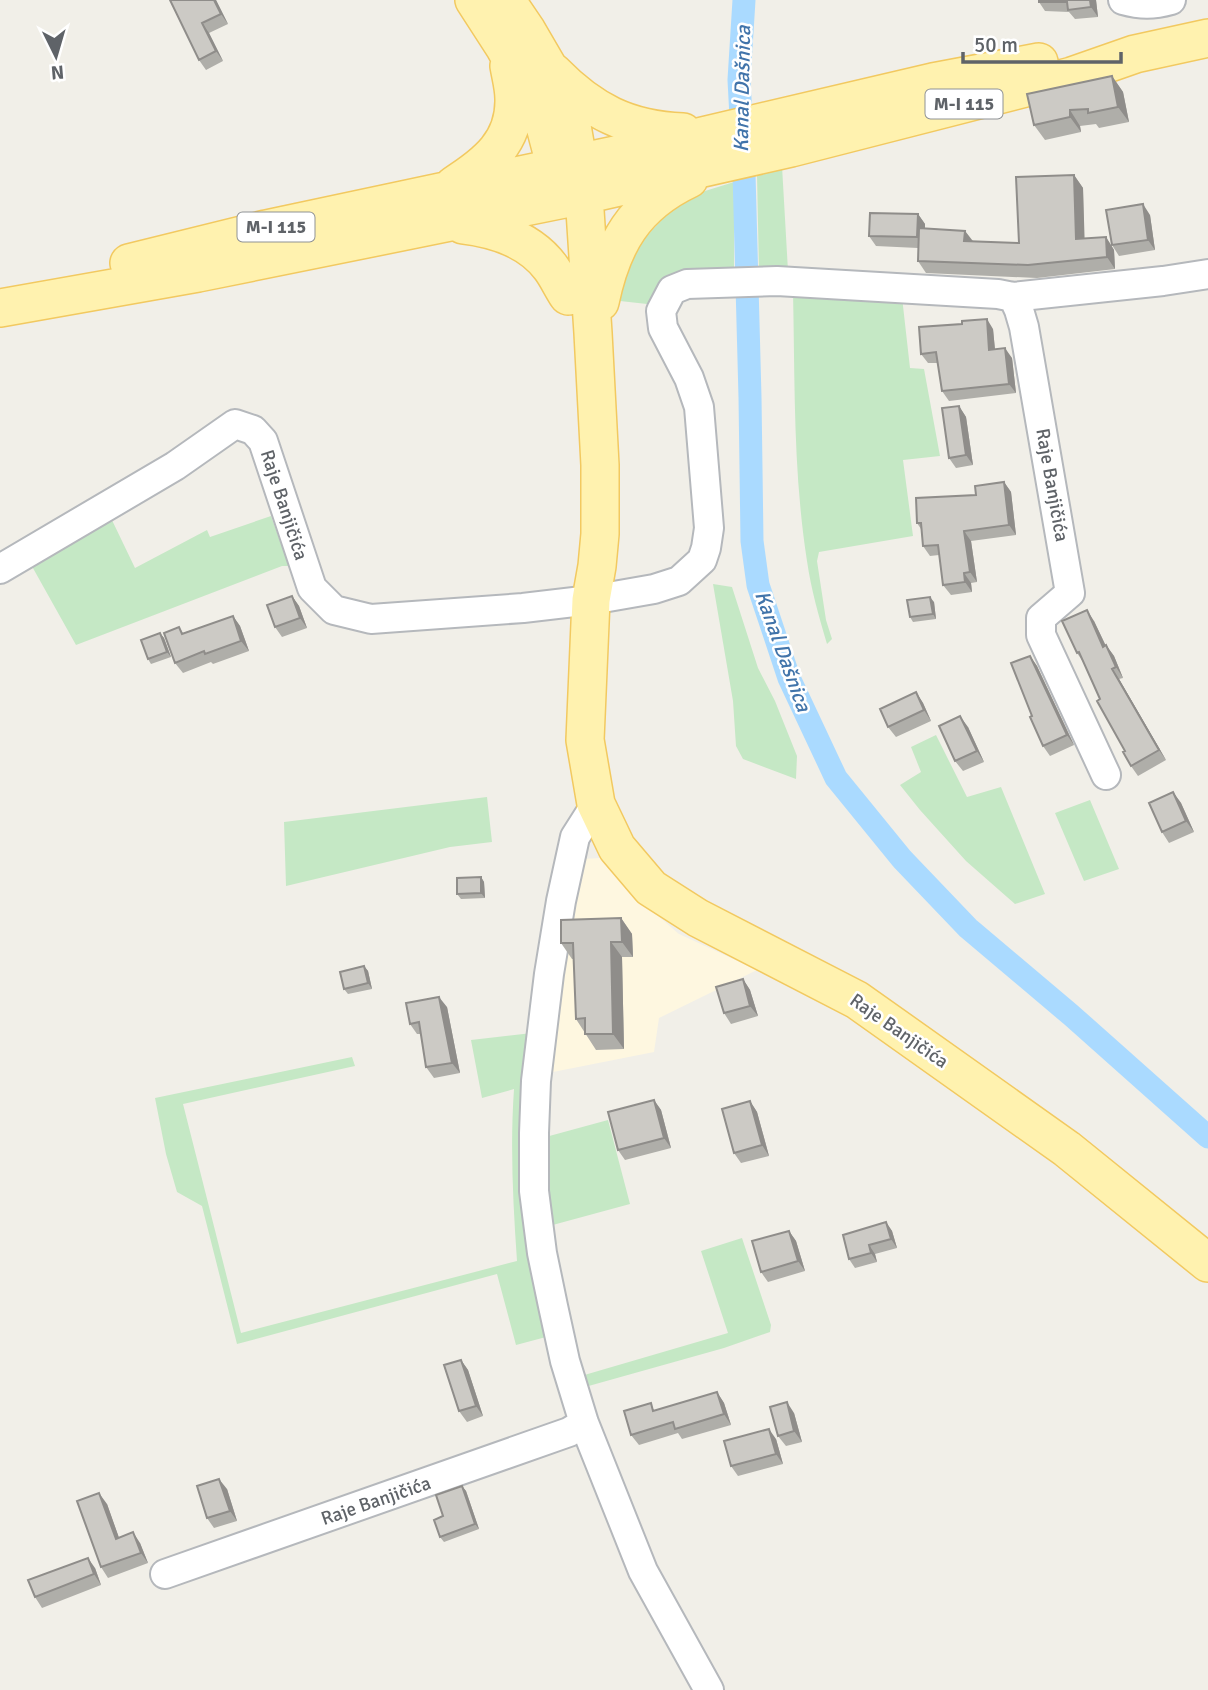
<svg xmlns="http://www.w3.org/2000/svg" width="1208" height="1690" viewBox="0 0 1208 1690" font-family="Signika,sans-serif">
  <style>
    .commercial { fill: #fef7e0 }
    .green { fill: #c5e8c5 }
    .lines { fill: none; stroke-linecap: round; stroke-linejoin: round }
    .canal { stroke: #aadaff; stroke-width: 23 }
    .minor-casing { stroke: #b5b8bc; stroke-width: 32 }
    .major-casing { stroke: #f2c960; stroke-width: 40 }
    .minor { stroke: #fff; stroke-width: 28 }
    .major { stroke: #fff2af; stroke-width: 37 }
    .wall { fill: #afaea9 }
    .shaded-wall { fill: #8f8d8a }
    .building { fill: #cccac5; stroke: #8f8d8a; stroke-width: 2 }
    .labels { text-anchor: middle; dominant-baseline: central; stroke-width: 5; stroke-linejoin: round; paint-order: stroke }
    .shield { fill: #fff; stroke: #8f9295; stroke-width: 2 }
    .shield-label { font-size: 18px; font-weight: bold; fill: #5f6368 }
    .street-label { font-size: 19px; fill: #5f6368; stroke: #fff }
    .water-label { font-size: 21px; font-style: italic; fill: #4174aa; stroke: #fff }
  </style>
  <rect width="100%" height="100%" fill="#f1efe8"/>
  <!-- commercial -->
  <path class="commercial" d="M601,858L648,907L679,934L757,970L659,1018L654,1052L553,1072L566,925L581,859Z"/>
  <!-- green -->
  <path class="green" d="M782,166L788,271H759L757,175L766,169Z
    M734,182V277L656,305L620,301L628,265L644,239L669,212L705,191Z
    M793,292L902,297L910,368L924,369L940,456L903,460L913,536L819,552L817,561L826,620L832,639L827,644C819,617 811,589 807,561C793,472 795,381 793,292Z
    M110,516L135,568L207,530L210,537L271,516L289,566H282L76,645L29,561Z
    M713,584L732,587L758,668L775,701L797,756L796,779L743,759L736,746L733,701Z
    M936,735L967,797L1001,787L1045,894L1015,904L966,861L920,810L900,785L921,772L911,747Z
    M487,797L492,842L450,847L286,886L284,822Z
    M1090,800L1119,869L1084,881L1055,813Z
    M532,1033L546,1337L516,1345L497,1274L237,1344L202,1206L177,1192L166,1154L155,1098L352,1057L355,1066L183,1104L241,1333L517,1261C513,1203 510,1146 514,1089L482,1098L471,1040Z
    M608,1120L630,1204L549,1226L542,1138Z
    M742,1238L771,1325L770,1332L724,1348L585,1387L581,1376L728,1333L701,1251Z"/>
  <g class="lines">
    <!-- canal -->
    <path class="canal" d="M744,0L739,80L744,173L750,397L752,541L758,585L789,678L836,778L902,859L968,928L1071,1015L1208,1137"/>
    <!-- minor casing -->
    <g class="minor-casing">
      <path id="minor" d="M1123,0C1141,5 1153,5 1171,0
        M1013,297L1163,281L1208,274
        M0,569L175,466L235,424L253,430L263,441L312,588L334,610L371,619L523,608L591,600L654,589L679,581L702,560L706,548L709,528L699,407L689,378L663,328L661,311L672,290L687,284L777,281L998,294L1013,297L1019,310L1024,327L1070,593L1041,618V635L1106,775
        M596,804L575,837L561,901L549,974L536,1081L534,1133V1191L542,1253L553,1306L565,1361L584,1423L643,1571L709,1690
        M165,1574L569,1432L584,1423"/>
    </g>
    <!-- major casing -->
    <g class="major-casing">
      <path id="major" d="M474,0L505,48L542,115L556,168L559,188
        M506,0L527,31L548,67L562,99L572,126L584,195L593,333L600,465V534L597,566L591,600L585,740L596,804L617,848L651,888L698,918L857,1000L1067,1149L1208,1263
        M553,72C591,111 628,130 683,132
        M454,185C487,164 515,142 514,99C514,88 511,77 509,66
        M463,225C496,229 530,239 551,268C557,276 562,287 568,296
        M129,263L266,229L681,141L933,82L1039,62
        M600,302C612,244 634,205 689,179
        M0,308L198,273L584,195L791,148L1072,76L1135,54L1208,38"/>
    </g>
    <!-- minor -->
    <use href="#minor" class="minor"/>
    <!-- major -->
    <use href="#major" class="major"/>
  </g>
  <!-- wall -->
  <path class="wall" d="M170,0H216L228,24L209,33L223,61L206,70L199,60Z
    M1039,0H1096L1098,17L1075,19L1069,12L1045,11L1039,2Z
    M1112,76L1123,92L1129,122L1099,128L1096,124L1080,126L1081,132L1045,140L1034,125Z
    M1074,175L1083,188L1084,239L1106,237L1114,250L1115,269L1037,278L926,273L918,261V248L876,246L869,236L918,214L925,224V228L965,231L973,241L1019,243Z
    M1150,215L1155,250L1119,256L1112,245Z
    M993,329L995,350L1012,358L1016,393L949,401L942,391L938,363H928L921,354Z
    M959,406L966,417L973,465L956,468L949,458Z
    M1004,482L1011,492L1016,535L971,541L977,582L971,583L972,592L951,595L943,585L939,555L930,556L923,546L921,529L917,523Z
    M292,596L299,606L307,628L282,637L275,627Z
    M934,602L936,619L913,622L910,617Z
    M233,616L240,626L249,651L213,664L211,662L183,673L175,663L179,627L183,633Z
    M1094,621L1106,646V645L1114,656L1123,678L1119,679L1166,760L1138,776L1131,766L1125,751L1084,663L1077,653Z
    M160,633L164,638L171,657L151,664L148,659Z
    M1030,656L1037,666L1074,745L1050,756L1043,746L1032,716Z
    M916,692L923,703L931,721L896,737L888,727Z
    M968,727L984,762L963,771L955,761Z
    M1173,792L1181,803L1194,832L1169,843L1162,832Z
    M481,877L484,882L485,898L461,899L457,894Z
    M621,918L632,934L633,957H622L624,1049L596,1050L576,1019L574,959H572L561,943Z
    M364,966L368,971L372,989L348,994L344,989Z
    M743,979L750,990L758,1016L731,1024L724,1013Z
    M447,1007L460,1073L434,1078L426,1067L421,1034H417L410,1024Z
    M654,1100L661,1110L671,1148L625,1160L618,1150Z
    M750,1101L757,1112L769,1156L741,1163L734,1153Z
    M886,1222L892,1231L897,1248L875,1254L877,1262L855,1268L849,1259Z
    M789,1231L796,1241L805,1271L768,1282L761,1272Z
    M461,1360L468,1370L483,1416L467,1422L459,1411Z
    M717,1392L724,1403L731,1425L682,1439L678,1433L639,1445L631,1435L656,1410Z
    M794,1413L802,1442L786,1446L778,1436Z
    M776,1439L783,1464L738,1476L731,1466Z
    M462,1486L466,1491L479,1529L444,1542L440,1537L443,1516Z
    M227,1489L237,1521L214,1528L207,1518Z
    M107,1504L119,1538L140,1543L148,1563L108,1578L101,1567Z
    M95,1568L101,1585L42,1608L35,1597Z"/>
  <!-- shaded-wall -->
  <path class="shaded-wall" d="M214,0H216L228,24L221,14Z
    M1090,0H1096L1098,17L1091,7Z
    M202,23L209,33L223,61L216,51Z
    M1112,76L1123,92L1129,122L1118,107Z
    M1070,110L1080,126L1081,132L1070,117Z
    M1074,175L1083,188L1085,252L1076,239Z
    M1143,204L1150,215L1155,250L1148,240Z
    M918,214L925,224V248L917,237Z
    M965,231L974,243L964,241Z
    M1106,237L1114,250L1115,269L1107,257Z
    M987,319L993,329L996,360L989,350Z
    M1005,348L1012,358L1016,393L1009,384Z
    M959,406L966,417L973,465L966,455Z
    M1004,482L1011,492L1016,535L1009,525Z
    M964,531L971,541L977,582L970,572Z
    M964,573L971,583L972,592L965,582Z
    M292,596L299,606L307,628L300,618Z
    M930,597L934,602L936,619L933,614Z
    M1087,610L1094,621L1111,657L1103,647Z
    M233,616L240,626L249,651L241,641Z
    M160,633L164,638L171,657L167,652Z
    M1106,645L1114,656L1123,678L1116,667Z
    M1030,656L1037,666L1074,745L1067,735Z
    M1112,669L1119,679L1166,760L1159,750Z
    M916,692L923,703L931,721L924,710Z
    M960,716L968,727L984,762L977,751Z
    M1173,792L1181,803L1194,832L1186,821Z
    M481,877L484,882L485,898L481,893Z
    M621,918L632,934L633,957L622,942Z
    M611,942L622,957L624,1049L613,1034Z
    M364,966L368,971L372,989L368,983Z
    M743,979L750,990L758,1016L750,1006Z
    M439,997L447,1007L460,1073L452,1063Z
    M654,1100L661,1110L671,1148L664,1138Z
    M750,1101L757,1112L769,1156L762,1145Z
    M886,1222L892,1231L897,1248L891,1239Z
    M789,1231L796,1241L805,1271L798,1261Z
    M869,1245L875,1254L877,1262L871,1253Z
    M461,1360L468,1370L483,1416L476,1406Z
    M717,1392L724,1403L731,1425L724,1414Z
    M787,1402L794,1413L802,1442L794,1431Z
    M769,1429L776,1439L783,1464L776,1454Z
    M219,1479L227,1489L237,1521L230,1511Z
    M462,1486L466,1491L479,1529L475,1524Z
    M99,1493L107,1504L123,1549L116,1539Z
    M133,1532L140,1543L148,1563L141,1553Z
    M88,1558L95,1568L101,1585L94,1574Z"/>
  <!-- building -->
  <path class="building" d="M170,0H214L221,14L202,23L216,51L199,60Z
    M1039,0H1090L1091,7L1068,10L1067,2H1039Z
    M1112,76L1118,107L1088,113V109L1070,110V117L1034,125L1027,94Z
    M1074,175L1076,239L1106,237L1107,257L1028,265L918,261L919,228L965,231L964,241L1019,243L1016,177Z
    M1143,204L1148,240L1112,245L1106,210Z
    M870,213L918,214L917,237L869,236Z
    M987,319L989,350L1005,348L1009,384L942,391L936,352L921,354L919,327L962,324V321Z
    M959,406L966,455L949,458L942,408Z
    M1004,482L1009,525L964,531L970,572L964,573L965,582L943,585L938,545L923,546L921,523H917L916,498L976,495L975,486Z
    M292,596L300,618L275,627L267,605Z
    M930,597L933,614L910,617L907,600Z
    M1087,610L1103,647L1106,645L1116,667L1112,669L1159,750L1131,766L1123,752L1125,751L1097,701L1100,699L1079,652L1077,653L1062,621Z
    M233,616L241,641L205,654L204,651L175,663L164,633L179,627L182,634Z
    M160,633L167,652L148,659L141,640Z
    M1030,656L1067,735L1043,746L1030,717L1032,716L1011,663Z
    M916,692L924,710L888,727L880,709Z
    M960,716L977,751L955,761L939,726Z
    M1173,792L1186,821L1162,832L1149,803Z
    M481,877V893L457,894V878Z
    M621,918L622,942H611L613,1034H585V1018L576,1019L573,943H561V920Z
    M364,966L368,983L344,989L340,972Z
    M743,979L750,1006L724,1013L716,987Z
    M439,997L452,1063L426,1067L419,1022L410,1024L406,1003Z
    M654,1100L664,1138L618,1150L608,1112Z
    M750,1101L762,1145L734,1153L722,1109Z
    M886,1222L891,1239L869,1245L871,1253L849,1259L843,1235Z
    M789,1231L798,1261L761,1272L752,1241Z
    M461,1360L476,1406L459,1411L444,1365Z
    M717,1392L724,1414L675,1429L673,1422L631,1435L624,1411L651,1403L653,1411Z
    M787,1402L794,1431L778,1436L770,1407Z
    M769,1429L776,1454L731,1466L724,1441Z
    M219,1479L230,1511L207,1518L197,1486Z
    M462,1486L475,1524L440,1537L434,1520L443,1516L436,1495Z
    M99,1493L116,1539L133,1532L141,1553L101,1567L77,1501Z
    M88,1558L94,1574L35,1597L28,1580Z"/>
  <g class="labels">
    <!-- shield labels -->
    <g class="shield">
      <rect x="925.5" y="89.5" width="77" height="29" rx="5"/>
      <rect x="237.5" y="212.5" width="77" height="29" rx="5"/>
    </g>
    <g class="shield-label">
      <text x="964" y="104">M-I 115</text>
      <text x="276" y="227">M-I 115</text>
    </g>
    <!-- street labels -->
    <g class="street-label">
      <text transform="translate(1052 485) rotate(80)">Raje Banjičića</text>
      <text transform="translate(284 505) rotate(72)">Raje Banjičića</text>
      <text transform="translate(899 1031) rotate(35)">Raje Banjičića</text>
      <text transform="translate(376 1501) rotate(-19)">Raje Banjičića</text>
    </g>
    <!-- water labels -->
    <g class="water-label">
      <text transform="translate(742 89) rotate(-89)">Kanal Dašnica</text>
      <text transform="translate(783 651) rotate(70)">Kanal Dašnica</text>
    </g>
  </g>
  <!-- north arrow -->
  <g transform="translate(56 56) rotate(175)" stroke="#ffffff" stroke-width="5" paint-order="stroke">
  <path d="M0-5L12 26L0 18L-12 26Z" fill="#5f6368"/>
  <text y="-10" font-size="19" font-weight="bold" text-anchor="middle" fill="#5f6368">N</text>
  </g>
  <!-- scale -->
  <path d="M963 52v10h158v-10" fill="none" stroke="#5f6368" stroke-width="3.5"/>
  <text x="974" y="52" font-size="21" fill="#5f6368" stroke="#ffffff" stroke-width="5" paint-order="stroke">50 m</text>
</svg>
